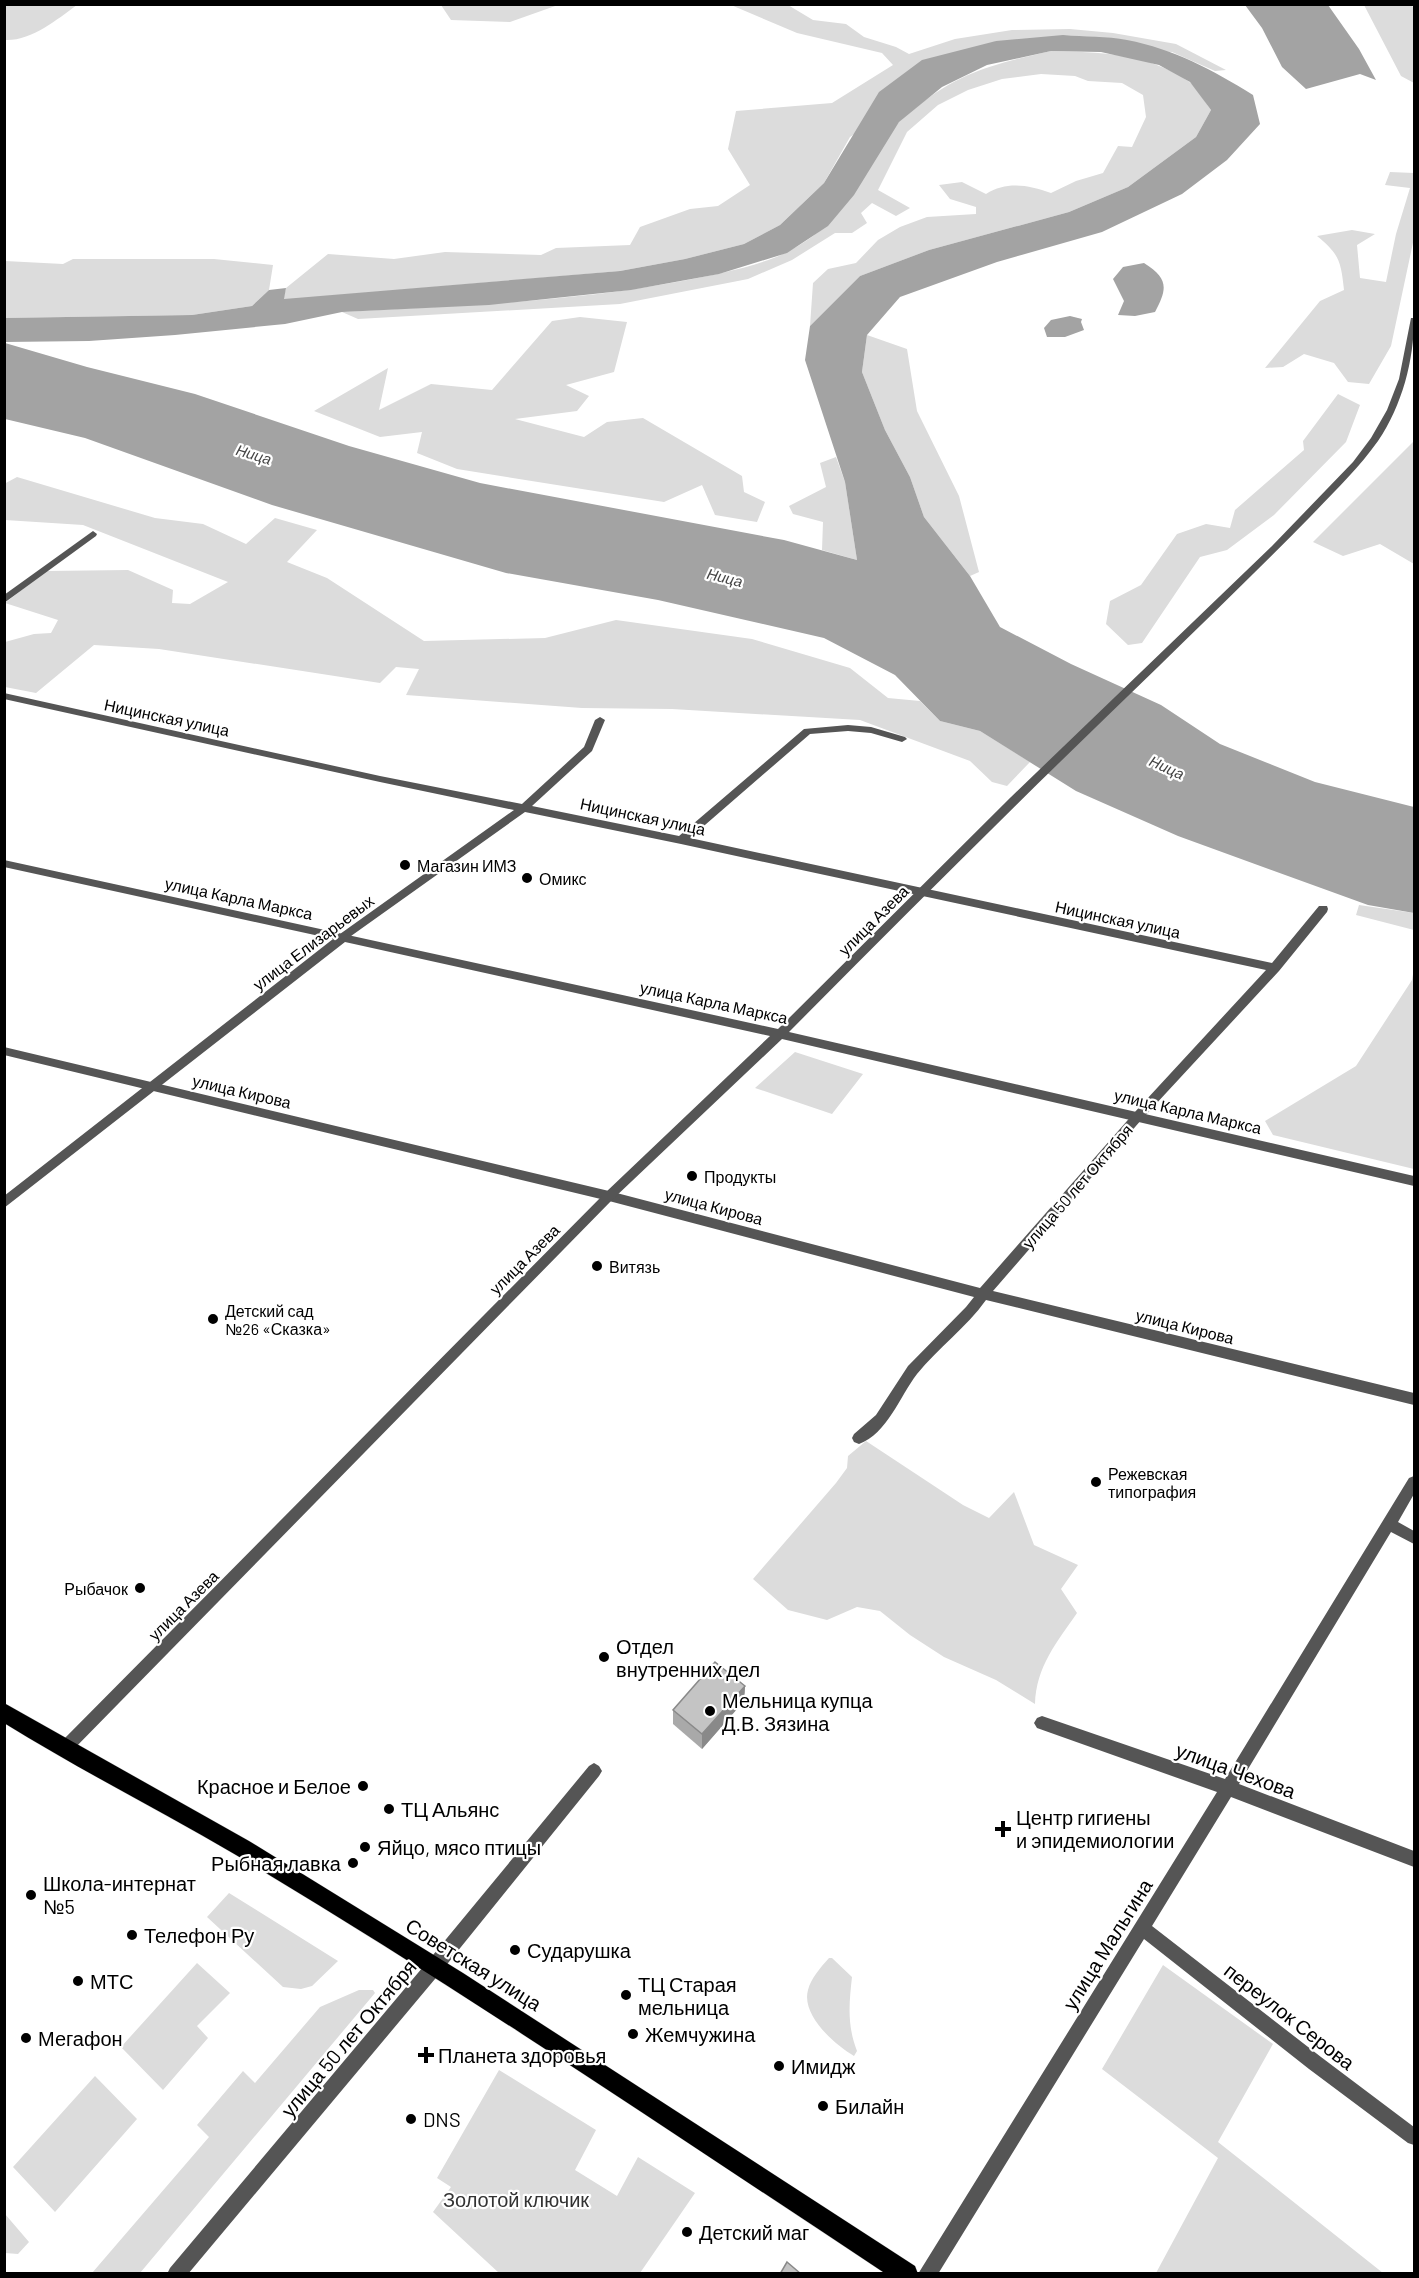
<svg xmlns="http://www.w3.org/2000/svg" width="1419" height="2278" viewBox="0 0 1419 2278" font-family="Barlow,sans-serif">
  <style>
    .green { fill: #dcdcdc }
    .water { fill: #a3a3a3 }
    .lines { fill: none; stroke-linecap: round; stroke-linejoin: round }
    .primary-casing { stroke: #dbdbdb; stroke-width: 1 }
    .minor { fill: #555; fill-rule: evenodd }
    .tertiary { fill: #555; fill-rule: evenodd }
    .primary { fill: #000; fill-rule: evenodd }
    .wall { fill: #a9a9a9 }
    .shaded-wall { fill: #898989 }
    .building { fill: #c4c4c4; stroke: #898989; stroke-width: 1.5 }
    .poi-dot { fill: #000; stroke: #fff; stroke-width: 2 }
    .labels { text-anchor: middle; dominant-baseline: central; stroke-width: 4.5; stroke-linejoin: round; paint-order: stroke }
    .far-water-label { font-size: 15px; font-style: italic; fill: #444; stroke: #fff }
    .street-label { font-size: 16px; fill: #000; stroke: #fff }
    .poi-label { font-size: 16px; fill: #000; stroke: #fff; text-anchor: start }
    .near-poi-label { font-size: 20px; fill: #000; stroke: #fff; text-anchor: start }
    .near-street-label { font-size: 20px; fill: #000; stroke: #fff }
    .near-park-label { font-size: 20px; fill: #333; stroke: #fff }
  </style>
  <rect width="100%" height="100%" fill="#fff"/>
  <!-- green -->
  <path class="green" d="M5,4H77V5C56,20 32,41 5,40Z
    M441,5H558L510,22L451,20Z
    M731,5H788L813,20L846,24L864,37L896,47L909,54L955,39L1012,30L1070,29L1113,33L1176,44L1226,70L1215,71L1172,52L996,41L850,137L824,183L780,225L744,244L685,259L620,271L283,300L286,288L328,254L394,259L445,252L541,255L556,248L630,245L640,227L690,209L718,206L750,185L728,149L736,111L832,103L893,65L882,53L797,33Z
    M1364,5H1412L1414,10V83L1401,76Z
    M1051,51C1097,52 1148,53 1188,81C1197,87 1204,101 1211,110L1196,137L1128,187L1069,212L929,250L860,276L810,326L813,283L828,269L856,263L878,240L900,227L927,217L976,214V207L950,199L939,185L962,182L986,194C1007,181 1028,185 1051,193L1076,181L1103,173L1118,146L1132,147L1146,117L1143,95L1122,83L1088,81L1075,76L1041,74L1002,79L968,90L938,105L907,132L878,190L910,208L896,216L872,203L861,213L867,223L852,233H835L792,260L748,279L620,304L358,319L342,312C456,306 570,302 682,281C713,275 760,266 787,252C850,221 860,173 898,123C903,116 912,111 918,106C961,71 999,63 1051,51Z
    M1390,172L1414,173V238L1391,346L1369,384L1348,382L1334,363L1304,354L1283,367L1265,368L1320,301L1344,290C1341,261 1339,254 1317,236L1352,230L1375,234L1357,245L1360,278L1386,282L1396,234L1410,188L1385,185Z
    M73,259H214L273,265L269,290L252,306L192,315L5,318V261L63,264Z
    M580,317L627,322L614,372L566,385L589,396L577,411L515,419L584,437L607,422L643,418L742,476L744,492L765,502L757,522L715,515L702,485L664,502L457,469L417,453L422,432L380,437L314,411L388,368L379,410L431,384L492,390L552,321Z
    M867,335L907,349L917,411L959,496L979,572L970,576L924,517L910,477L885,430L862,372Z
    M1338,394L1360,405L1346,442L1274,515L1227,550L1200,557L1142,643L1128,645L1106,624L1110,601L1141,585L1177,534L1206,524L1230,528L1235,510L1304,450L1303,441Z
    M1414,441V564L1380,544L1343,556L1313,542Z
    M836,457L845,482L857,560L822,550L823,522L793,514L789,506L826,487L820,463Z
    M17,477L155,518L203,524L246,544L275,518L317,530L287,562L327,578L424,641L545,638L616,620L752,639L850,668L888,698L920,701L940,721L980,731L1030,762L1007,786L992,782L970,761L860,720L672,709L582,708L406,695L419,669L396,667L380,683L159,649L94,645L36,693L5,687V642L34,634L51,633L58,620L5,603L46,571L128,570L173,590L172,603L190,604L228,582L83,525L5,520L4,484Z
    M1359,905L1414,913V930L1356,915Z
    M1414,968V1169L1273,1135L1265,1121L1356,1066L1412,980Z
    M795,1052L863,1074L832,1114L755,1088Z
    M866,1441L963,1505L989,1518L1014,1492L1034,1545L1078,1565L1061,1589L1077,1613C1057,1642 1036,1667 1035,1704L996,1680L944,1657L910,1635L880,1611L857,1607L827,1620L788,1610L753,1579L836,1483L847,1468L848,1456Z
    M229,1893L338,1961L312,1986L301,1989L283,1987L207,1917Z
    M829,1958H832L852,1977C849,2004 847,2025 857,2051L854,2056C834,2044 801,2015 808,1990C811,1978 821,1967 829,1958Z
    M197,1963L230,1993L197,2026L208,2038L163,2090L121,2047Z
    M1163,1965L1273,2044L1218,2142L1383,2273H1156L1218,2158L1102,2069Z
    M359,1990H373L375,1993L140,2273H92L209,2137L197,2125L243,2071L255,2083L320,2007Z
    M499,2070L596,2130L575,2170L617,2196L638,2157L695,2193L640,2273H499L433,2212L451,2187L437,2178Z
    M95,2076L137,2119L55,2212L13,2167Z
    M5,2214L29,2242L18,2254L5,2253Z"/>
  <!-- water -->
  <path class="water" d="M1245,5H1328L1359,49L1376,80L1360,74L1306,89L1282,67L1262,28Z
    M1063,35C1084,37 1107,36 1127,40C1174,49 1213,70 1253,95L1260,124L1227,160L1182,194L1102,232L997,262L900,297L867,335L862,372L885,430L910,477L924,517L970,576L1000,627L1071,664L1161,705L1220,744L1315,782L1414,807V913L1368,905L1178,836L1076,791L980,731L940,721L895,675L824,638L658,600L506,573L272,505L85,438L5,419V343L87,367L195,394L349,446L480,483L784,540L857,560L845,482L805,360L810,326L860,276L929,250L1069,212L1128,187L1196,137L1211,110L1190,82L1159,65L1101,52L1051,51L987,65L942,87L899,122L854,195L828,226L787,253L719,274L631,290L489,305L342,312L285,324L175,335L89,341L5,342V318L192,315L252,306L269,290L286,288L284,299L620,271L685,259L744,244L780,225L824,183L879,92L922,60L996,41Z
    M1144,263C1168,278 1168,288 1155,312L1135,316L1118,315L1124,301L1113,279L1123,267Z
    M1070,316L1082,319L1081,322L1084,330L1065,337H1047L1044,328L1051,320Z"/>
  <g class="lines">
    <!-- primary casing -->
    <g class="primary-casing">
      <path id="primary" d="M4,1703L249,1841L463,1973L915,2266L918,2274H886C671,2132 457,1987 236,1855C159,1810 80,1770 4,1723Z"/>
    </g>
    <!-- minor -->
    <path class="minor" d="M93,531L97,534L96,536L4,603V595Z
      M4,693L380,776L522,804L584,747L595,720L600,717L605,720L592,751L532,806L679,836L804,729L848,725L871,727L905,737L907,739L902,742L871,733L848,731L810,734L690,838L1272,963L1319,906H1327L1328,909L1327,912L1279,971L1142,1119L993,1291L1414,1393V1405L986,1300C966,1328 938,1348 917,1374C900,1396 887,1434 859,1444L854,1442L852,1438L854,1434L876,1415L908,1366L966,1307L974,1297L609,1201L4,1055V1047L609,1191L980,1288L1134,1113L1266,970L681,844L525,812L344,941L339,937L340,934L514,810L380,782L4,699Z
      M1414,1476V1494L1398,1522L1414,1531V1544L1391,1532L1239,1784L1414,1851V1867L1231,1797L1152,1926L1321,2057L1414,2127V2145L1408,2143L1309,2069L1144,1939L938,2274H918L1217,1792L1037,1728L1034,1723L1037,1718L1042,1716L1225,1779L1409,1478Z
      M594,1763L599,1766L602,1771L599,1776L440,1973L434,1975L428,1973L426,1967L428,1961L589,1766Z"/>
    <!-- tertiary -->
    <path class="tertiary" d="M1411,318H1414C1414,361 1402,405 1378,441C1358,469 1333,493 1310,517C1260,568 1209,617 1158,667C1033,787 911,909 789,1032L1414,1176V1186L782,1039L613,1199L69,1754L64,1756L59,1754L56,1749L59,1744L605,1193L770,1036L345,942L4,1208V1196L333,939L4,867V860L778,1029L1011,797L1272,546L1353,462L1371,438L1387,410L1399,379Z
      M434,1959L440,1961L442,1967L440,1973L188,2274H167L170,2268L428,1961Z"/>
    <!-- primary -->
    <use href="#primary" class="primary"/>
  </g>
  <!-- wall -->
  <path class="wall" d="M745,1686L744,1701L702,1749L673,1724V1710Z"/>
  <!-- shaded-wall -->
  <path class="shaded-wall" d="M745,1686L744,1701L702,1749V1734Z"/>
  <!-- building -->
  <path class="building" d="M715,1662L745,1686L702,1734L673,1710Z
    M787,2262L801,2274H780Z"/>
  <!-- markers -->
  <g class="poi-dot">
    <circle cx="405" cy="865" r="6"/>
    <circle cx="527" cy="878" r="6"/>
    <circle cx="692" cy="1176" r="6"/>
    <circle cx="597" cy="1266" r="6"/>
    <circle cx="213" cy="1319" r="6"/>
    <circle cx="1096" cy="1482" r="6"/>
    <circle cx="140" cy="1588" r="6"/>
    <circle cx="604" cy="1657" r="6"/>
    <circle cx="710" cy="1711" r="6"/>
    <circle cx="363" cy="1786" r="6"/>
    <circle cx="389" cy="1809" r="6"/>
    <path d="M1000 1820h6v6h6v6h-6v6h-6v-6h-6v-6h6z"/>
    <circle cx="365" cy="1847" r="6"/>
    <circle cx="353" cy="1863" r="6"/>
    <circle cx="31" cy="1895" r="6"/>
    <circle cx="132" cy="1935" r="6"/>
    <circle cx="515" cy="1950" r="6"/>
    <circle cx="78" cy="1981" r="6"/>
    <circle cx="626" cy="1995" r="6"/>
    <circle cx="633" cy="2034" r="6"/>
    <circle cx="26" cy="2038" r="6"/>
    <path d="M423 2046h6v6h6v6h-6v6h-6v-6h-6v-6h6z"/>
    <circle cx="779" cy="2066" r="6"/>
    <circle cx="823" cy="2106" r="6"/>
    <circle cx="411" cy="2119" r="6"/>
    <circle cx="687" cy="2232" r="6"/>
  </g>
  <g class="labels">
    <!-- far-water labels -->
    <g class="far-water-label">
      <text transform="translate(254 454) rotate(17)">Ница</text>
      <text transform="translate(725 577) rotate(14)">Ница</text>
      <text transform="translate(1167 767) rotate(24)">Ница</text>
    </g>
    <!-- street labels -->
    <g class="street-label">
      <text transform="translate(167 717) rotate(12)">Ницинская улица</text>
      <text transform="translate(643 816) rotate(12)">Ницинская улица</text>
      <text transform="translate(239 898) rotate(12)">улица Карла Маркса</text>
      <text transform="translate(1118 919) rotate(12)">Ницинская улица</text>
      <text transform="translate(873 920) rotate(-45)">улица Азева</text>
      <text transform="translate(313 942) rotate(-37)">улица Елизарьевых</text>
      <text transform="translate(714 1002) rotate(12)">улица Карла Маркса</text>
      <text transform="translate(242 1091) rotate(13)">улица Кирова</text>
      <text transform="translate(1188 1111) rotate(13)">улица Карла Маркса</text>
      <text transform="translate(1077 1186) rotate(-49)">улица 50 лет Октября</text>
      <text transform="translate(714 1206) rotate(15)">улица Кирова</text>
      <text transform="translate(524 1259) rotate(-45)">улица Азева</text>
      <text transform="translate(1185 1326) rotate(14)">улица Кирова</text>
      <text transform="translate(183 1605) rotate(-45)">улица Азева</text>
    </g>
    <!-- poi labels -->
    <g class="poi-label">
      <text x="417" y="865">Магазин ИМЗ</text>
      <text x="539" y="878">Омикс</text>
      <text x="704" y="1176">Продукты</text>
      <text x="609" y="1266">Витязь</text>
      <text x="225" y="1310">Детский сад<tspan x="225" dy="18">№26 «Сказка»</tspan></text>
      <text x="1108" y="1473">Режевская<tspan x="1108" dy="18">типография</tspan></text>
      <text x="128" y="1588" text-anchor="end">Рыбачок</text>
    </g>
    <!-- near-poi labels -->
    <g class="near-poi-label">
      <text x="616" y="1646">Отдел<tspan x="616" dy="23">внутренних дел</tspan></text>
      <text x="722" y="1700">Мельница купца<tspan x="722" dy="23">Д.В. Зязина</tspan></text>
      <text x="351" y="1786" text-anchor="end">Красное и Белое</text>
      <text x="401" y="1809">ТЦ Альянс</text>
      <text x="1016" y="1817">Центр гигиены<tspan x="1016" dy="23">и эпидемиологии</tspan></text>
      <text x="377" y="1847">Яйцо, мясо птицы</text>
      <text x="341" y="1863" text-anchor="end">Рыбная лавка</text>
      <text x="43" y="1883">Школа-интернат<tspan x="43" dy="23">№5</tspan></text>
      <text x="144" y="1935">Телефон Ру</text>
      <text x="527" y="1950">Сударушка</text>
      <text x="90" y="1981">МТС</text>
      <text x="638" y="1984">ТЦ Старая<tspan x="638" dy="23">мельница</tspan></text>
      <text x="645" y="2034">Жемчужина</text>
      <text x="38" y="2038">Мегафон</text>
      <text x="438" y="2055">Планета здоровья</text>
      <text x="791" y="2066">Имидж</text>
      <text x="835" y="2106">Билайн</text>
      <text x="423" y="2119">DNS</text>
      <text x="699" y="2232">Детский маг</text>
    </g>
    <!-- near-street labels -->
    <g class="near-street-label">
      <text transform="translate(1236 1770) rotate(20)">улица Чехова</text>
      <text transform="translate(1107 1944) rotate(-58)">улица Мальгина</text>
      <text transform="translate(474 1964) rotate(32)">Советская улица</text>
      <text transform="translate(1290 2016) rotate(38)">переулок Серова</text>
      <text transform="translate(348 2038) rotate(-50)">улица 50 лет Октября</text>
    </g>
    <!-- near-park labels -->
    <g class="near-park-label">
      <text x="516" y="2199">Золотой ключик</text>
    </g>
  </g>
  <!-- border -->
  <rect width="1419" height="2278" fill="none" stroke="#000000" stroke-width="12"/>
</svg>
